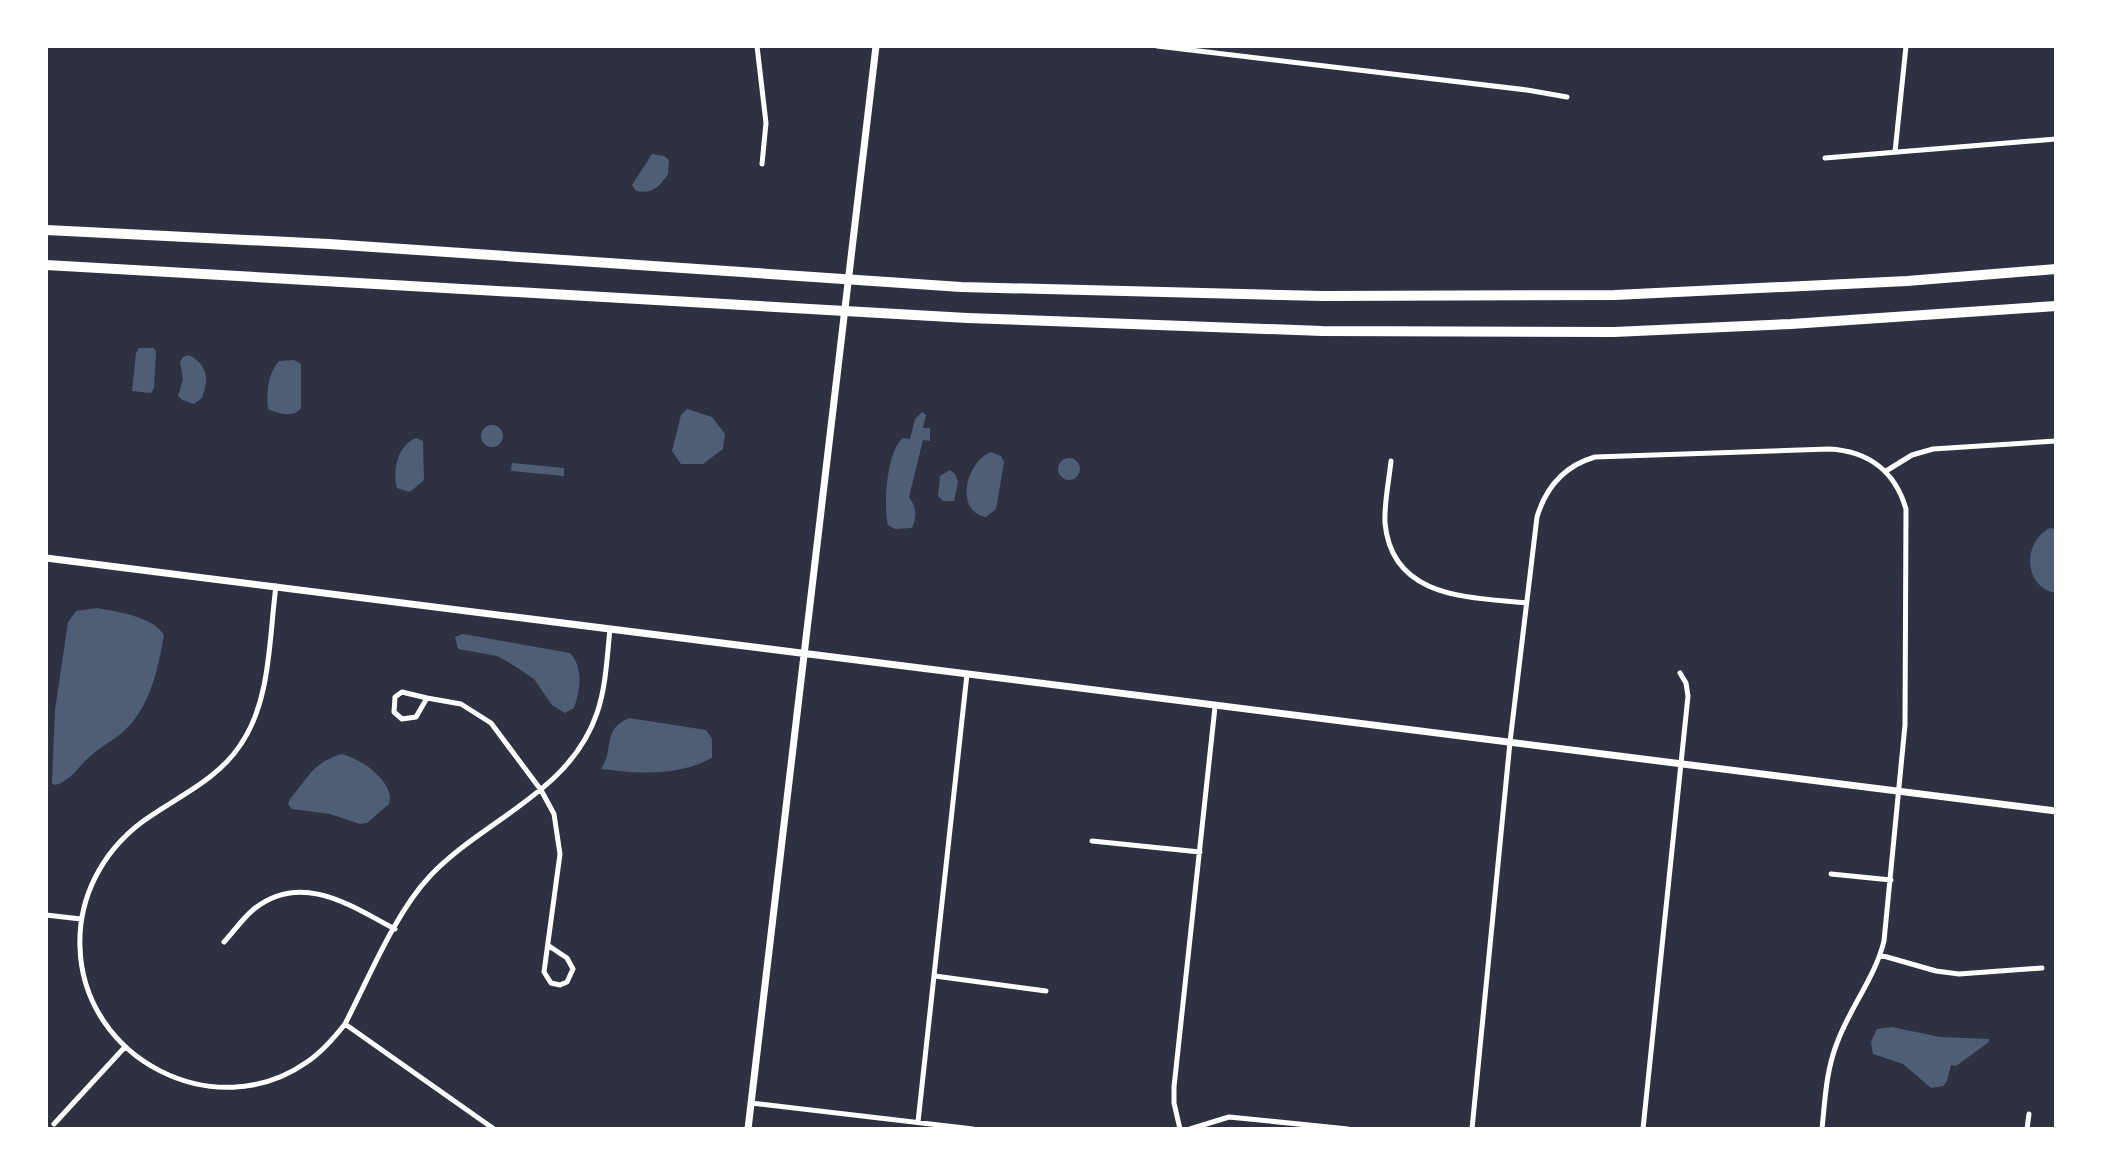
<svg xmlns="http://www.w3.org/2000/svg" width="2102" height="1175" viewBox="0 0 2102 1175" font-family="Karla,sans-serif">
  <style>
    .water { fill: #4f5d75 }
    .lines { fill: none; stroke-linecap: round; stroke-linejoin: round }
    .minor { stroke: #fff; stroke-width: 5 }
    .tertiary { stroke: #fff; stroke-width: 7 }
    .motorway { stroke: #fff; stroke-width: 10 }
  </style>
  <rect width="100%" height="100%" fill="#2d3142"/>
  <!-- water -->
  <path class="water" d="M652,154L664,156L669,160L668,174C659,187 653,194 636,191L632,185Z
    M139,348H154L156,352L154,388L151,393L132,391L136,353Z
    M189,355C208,365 209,379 202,398L194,404L182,400L178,396L183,379L180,362L183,357Z
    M294,360L301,364V408C294,418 279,414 268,409C266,392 268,373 279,361Z
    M687,409L712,417L725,434L723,449L703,464H681L672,451L681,415Z
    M922,412L926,415L923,428H930V441L923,440L909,497C917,509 917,515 912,528L895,529L888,525C883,505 887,450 903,438L910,439L915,419Z
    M481 436a11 11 0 1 1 22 0a11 11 0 1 1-22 0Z
    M416,438L423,441L424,480L410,492L397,488C392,470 398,445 416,438Z
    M991,452L1001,456L1004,462L996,509L986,517C954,512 966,461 991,452Z
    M1058 469a11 11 0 1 1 22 0a11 11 0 1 1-22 0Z
    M512,463L564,468V476L511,471Z
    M950,470L955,474L958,482L954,501H943L938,496L940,476Z
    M2050,528L2056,529V593C2023,587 2022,542 2050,528Z
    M97,608C118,612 152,616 164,635C158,669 150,708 123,732C112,741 99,748 88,758C78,768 69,782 55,785L52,783L55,710L68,622L76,611Z
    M463,634L570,653C584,668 580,690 574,708L565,713L552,705L534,679L510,663L497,656L458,649L455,637Z
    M629,718L706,730L712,739V758C678,776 639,774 601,769C615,749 601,730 629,718Z
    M342,754C360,759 388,777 390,797L389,804L367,823L360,824L330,814L292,809L288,804L290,799C308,778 313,762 342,754Z
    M1892,1027L1940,1037L1989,1039V1042L1956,1066L1951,1065L1947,1081L1943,1086L1931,1088L1903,1064L1873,1054L1871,1042L1877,1029Z"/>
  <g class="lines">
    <!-- minor -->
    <path class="minor" d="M757,46L766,123L762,164
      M1157,46L1527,90L1567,97
      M1895,152L1906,46
      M1825,158L2056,139
      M1391,461C1389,481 1384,503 1385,523C1392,599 1469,597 1526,603
      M1886,471L1912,455L1933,449L2056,441
      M276,586C269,638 271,700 241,744C217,781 176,797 142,822C102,852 78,898 80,947C83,1059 215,1127 307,1062C322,1052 334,1038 345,1024C369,978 395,913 430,876C484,819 570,793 597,713C606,687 607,657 610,629
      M402,692L427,698L416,717L402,719L394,712L395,697Z
      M427,698L461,704L491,723L541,790L554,814L560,854L544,972L551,983L560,985L567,982L573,969L567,958L549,946
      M1092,841L1200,852
      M1831,874L1891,880
      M46,915L81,919
      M224,942C234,931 243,918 254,909C302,871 351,906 395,929
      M1880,955L1936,971L1959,974L2042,968
      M935,976L1046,991
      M345,1024L494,1129
      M751,1103L973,1129
      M918,1122L967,674
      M54,1124L124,1048
      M1180,1129L1174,1103V1087L1215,707
      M1190,1129L1229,1117L1348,1129
      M1472,1129L1510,742L1537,517C1546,487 1564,466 1595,457L1829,449C1868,451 1895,471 1906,509L1905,725L1884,941C1875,978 1850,1007 1837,1043C1826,1071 1825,1100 1822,1129
      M1643,1129L1688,696L1686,683L1680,673
      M2027,1129L2029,1114"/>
    <!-- tertiary -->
    <path class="tertiary" d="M46,558L2056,811
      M748,1129L876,46"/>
    <!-- motorway -->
    <path class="motorway" d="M46,230L329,244L961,287L1323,296L1615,295L1907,281L2056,269
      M46,265L967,318L1322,331L1614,332L1791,324L2056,306"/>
  </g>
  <!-- border -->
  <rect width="2102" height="1175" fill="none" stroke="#ffffff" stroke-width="96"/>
</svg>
